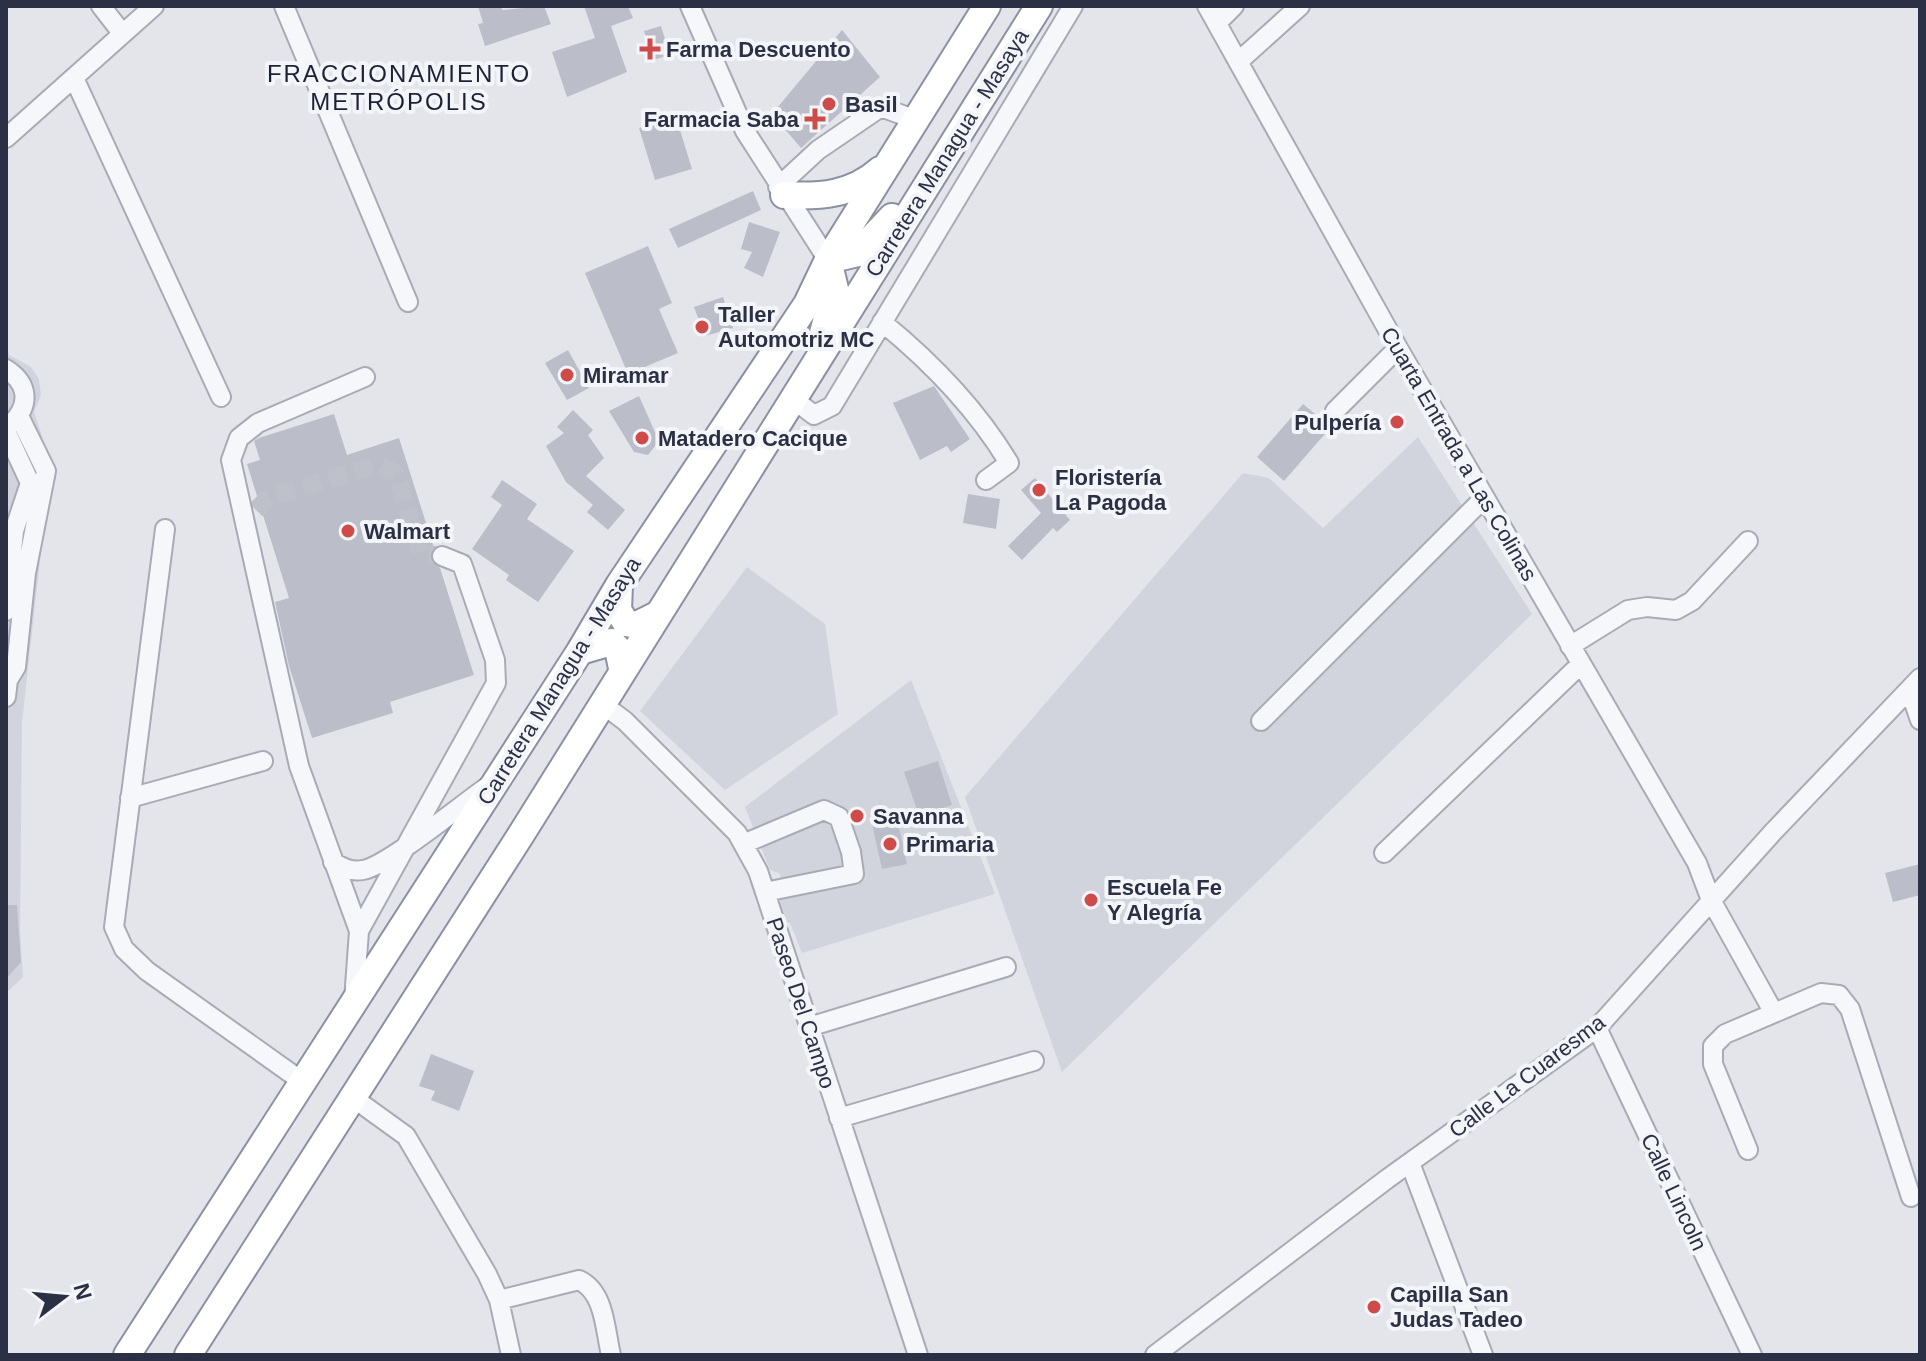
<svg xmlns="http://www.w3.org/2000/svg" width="1926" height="1361" viewBox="0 0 1926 1361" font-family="Helvetica,sans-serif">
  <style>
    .built { fill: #d2d4dd }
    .building { fill: #bbbec9 }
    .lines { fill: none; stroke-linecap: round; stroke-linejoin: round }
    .minor-tunnel { stroke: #bec1ca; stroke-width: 18; stroke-dasharray: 18 9; stroke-linecap: butt }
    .minor-casing { stroke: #a8abb6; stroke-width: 22 }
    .highway-casing { stroke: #8b90a2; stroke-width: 30 }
    .minor { stroke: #f6f7fa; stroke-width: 18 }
    .highway { stroke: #fff; stroke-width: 26 }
    .poi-dot { fill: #cf4b4a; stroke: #f3f5f9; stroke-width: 3 }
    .labels { text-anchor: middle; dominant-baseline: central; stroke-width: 8; stroke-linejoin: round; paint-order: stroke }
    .poi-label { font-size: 22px; font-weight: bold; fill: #2b3044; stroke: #f3f5f9; text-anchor: start }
    .street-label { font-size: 22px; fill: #2b3044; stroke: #f3f5f9 }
    .neighbourhood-label { font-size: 24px; letter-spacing: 2px; fill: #1d2135; stroke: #f3f5f9 }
  </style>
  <rect width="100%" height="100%" fill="#e3e5eb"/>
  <!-- built -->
  <path class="built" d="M6,344L9,355L31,367L39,379L41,395L34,412L56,478L46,507L22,722L20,931L23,977L6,993Z
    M1418,437L1532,614L1062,1072L965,797L1243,473L1269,478L1323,528Z
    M747,567L825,624L838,714L725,790L640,711Z
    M911,680L995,894L802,953L790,923L782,921L775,895L782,885L780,874L770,870L745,807Z"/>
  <!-- building -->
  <path class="building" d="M478,6H501L502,10L544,6L551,24L485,46L478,24L483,23Z
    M584,6H628L633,18L611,26L627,72L567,97L552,52L595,38Z
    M661,26L670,55L653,60L644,31Z
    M842,30L880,77L801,148L772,114Z
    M676,117L692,169L655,180L639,128Z
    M753,191L761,210L678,248L669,229Z
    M749,222L780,232L763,277L744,268L752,252L741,249Z
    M648,246L672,303L659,309L678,353L628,374L585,273Z
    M723,297L733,328L705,336L694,307Z
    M568,350L589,388L567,400L545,363Z
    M934,386L970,439L951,452L947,446L920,460L893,403Z
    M639,396L659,441L648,455L634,452L609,411Z
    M1303,404L1331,427L1284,481L1257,457Z
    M573,410L593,430L588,435L604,458L586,476L625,510L608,530L587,512L593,505L566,482L546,446L564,433L557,427Z
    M334,414L347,455L399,438L434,548L430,558L440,568L474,675L390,702L393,713L312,738L289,666L275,602L289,598L247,464L260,460L254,441L259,438Z
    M1035,478L1070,520L1057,532L1053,528L1022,560L1008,546L1041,513L1021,490Z
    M502,480L537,504L527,519L574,551L538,602L506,580L509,575L472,549L502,505L491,497Z
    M968,494L1000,499L996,529L963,523Z
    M938,761L952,805L919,816L904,772Z
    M897,818L907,864L882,869L872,824Z
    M1920,864V895L1893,902L1885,873Z
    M6,905H17L21,962L6,979Z
    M431,1054L474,1071L459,1111L431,1100L435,1091L419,1086Z"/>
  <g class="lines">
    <!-- minor-tunnel -->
    <path class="minor-tunnel" d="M256,510L268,498L378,465L396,473L421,553L442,556"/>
    <!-- minor casing -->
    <g class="minor-casing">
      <path id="minor" d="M101,6L122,33
        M284,6L408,302
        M690,6L745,131L828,260
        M1207,6L1398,348L1697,863L1711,900L1774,1013
        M1217,23L1234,6
        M1238,62L1300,6
        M74,78L221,397
        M6,138L154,6
        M778,187L818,150L881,107L916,120
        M882,322C931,362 976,408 1009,463L986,480
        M6,369C28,383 31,404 12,423
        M793,399L814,415L832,406L1073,6
        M1335,411L1398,348
        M6,431L30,483L14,531L6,611
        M165,529L114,927L124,949L147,971L303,1082
        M1570,646L1628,610L1647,607L1676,610L1692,601L1748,541
        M1910,691L1920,720
        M6,697L8,680L16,667L26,573L46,471L19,416
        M601,703L625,721L737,833L758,871L918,1355
        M1261,721L1484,498
        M130,798L263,761
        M743,844L824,810L839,817L851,852L854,874L765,892
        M1384,853L1581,664
        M333,862C343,868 351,872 363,870C387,866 461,805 487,787
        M359,931L496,683L495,660L462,564L442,556
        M354,1000L359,931L299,766L231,460L239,438L258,423L365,377
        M809,1027L1006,967
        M1597,1028L1752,1355
        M352,1097L406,1136L487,1274L499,1300L511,1355
        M839,1118L1034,1061
        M1748,1150L1713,1064V1046L1725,1034L1821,993L1839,995L1850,1009L1911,1197
        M1410,1163L1483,1355
        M499,1300L579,1280C605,1292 605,1330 611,1355
        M1155,1355L1387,1179L1597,1028L1773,832L1920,678"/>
    </g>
    <!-- highway casing -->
    <g class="highway-casing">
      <path id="highway" d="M784,195C820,197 852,195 880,170
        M828,260L858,253L892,217
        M823,333L835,289L828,260
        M619,585L618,610L626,623L637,625L657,615
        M580,651L611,642L618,649L622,668
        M127,1355L580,651L619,585L807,304L828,260L987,6
        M188,1355L522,833L1039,6"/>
    </g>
    <!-- minor -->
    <use href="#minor" class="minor"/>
    <!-- highway -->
    <use href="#highway" class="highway"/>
  </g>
  <!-- markers -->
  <g class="poi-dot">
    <path d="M646 37h8v8h8v8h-8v8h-8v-8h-8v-8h8z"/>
    <circle cx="829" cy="104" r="8"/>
    <path d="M811 107h8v8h8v8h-8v8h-8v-8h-8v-8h8z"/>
    <circle cx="702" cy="327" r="8"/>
    <circle cx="567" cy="375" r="8"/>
    <circle cx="1397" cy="422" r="8"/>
    <circle cx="642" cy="438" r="8"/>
    <circle cx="1039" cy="490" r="8"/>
    <circle cx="348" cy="531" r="8"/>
    <circle cx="857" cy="816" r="8"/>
    <circle cx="890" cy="844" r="8"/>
    <circle cx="1091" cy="900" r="8"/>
    <circle cx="1374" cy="1307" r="8"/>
  </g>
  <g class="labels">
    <!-- poi labels -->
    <g class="poi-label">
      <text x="666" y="49">Farma Descuento</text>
      <text x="845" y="104">Basil</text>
      <text x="799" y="119" text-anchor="end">Farmacia Saba</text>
      <text x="718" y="314">Taller<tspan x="718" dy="25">Automotriz MC</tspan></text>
      <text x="583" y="375">Miramar</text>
      <text x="1381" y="422" text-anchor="end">Pulpería</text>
      <text x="658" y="438">Matadero Cacique</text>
      <text x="1055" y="477">Floristería<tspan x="1055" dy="25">La Pagoda</tspan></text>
      <text x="364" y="531">Walmart</text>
      <text x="873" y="816">Savanna</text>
      <text x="906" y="844">Primaria</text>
      <text x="1107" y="887">Escuela Fe<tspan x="1107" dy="25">Y Alegría</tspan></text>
      <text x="1390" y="1294">Capilla San<tspan x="1390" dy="25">Judas Tadeo</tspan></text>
    </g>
    <!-- street labels -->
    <g class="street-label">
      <text transform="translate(947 153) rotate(-58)">Carretera Managua - Masaya</text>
      <text transform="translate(1459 454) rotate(60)">Cuarta Entrada a Las Colinas</text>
      <text transform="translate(559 681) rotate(-58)">Carretera Managua - Masaya</text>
      <text transform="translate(801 1003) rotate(72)">Paseo Del Campo</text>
      <text transform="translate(1527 1076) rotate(-37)">Calle La Cuaresma</text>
      <text transform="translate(1674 1192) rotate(65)">Calle Lincoln</text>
    </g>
    <!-- neighbourhood labels -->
    <g class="neighbourhood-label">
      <text x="399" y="73">FRACCIONAMIENTO<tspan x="399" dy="28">METRÓPOLIS</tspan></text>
    </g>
  </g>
  <!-- border -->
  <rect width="1926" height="1361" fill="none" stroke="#2b3044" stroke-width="16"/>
  <!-- north arrow -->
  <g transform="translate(64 1297) rotate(74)" stroke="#f3f5f9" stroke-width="6" paint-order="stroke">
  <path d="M0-6L14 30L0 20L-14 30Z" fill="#2b3044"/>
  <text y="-12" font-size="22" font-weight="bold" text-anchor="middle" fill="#2b3044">N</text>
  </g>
</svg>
